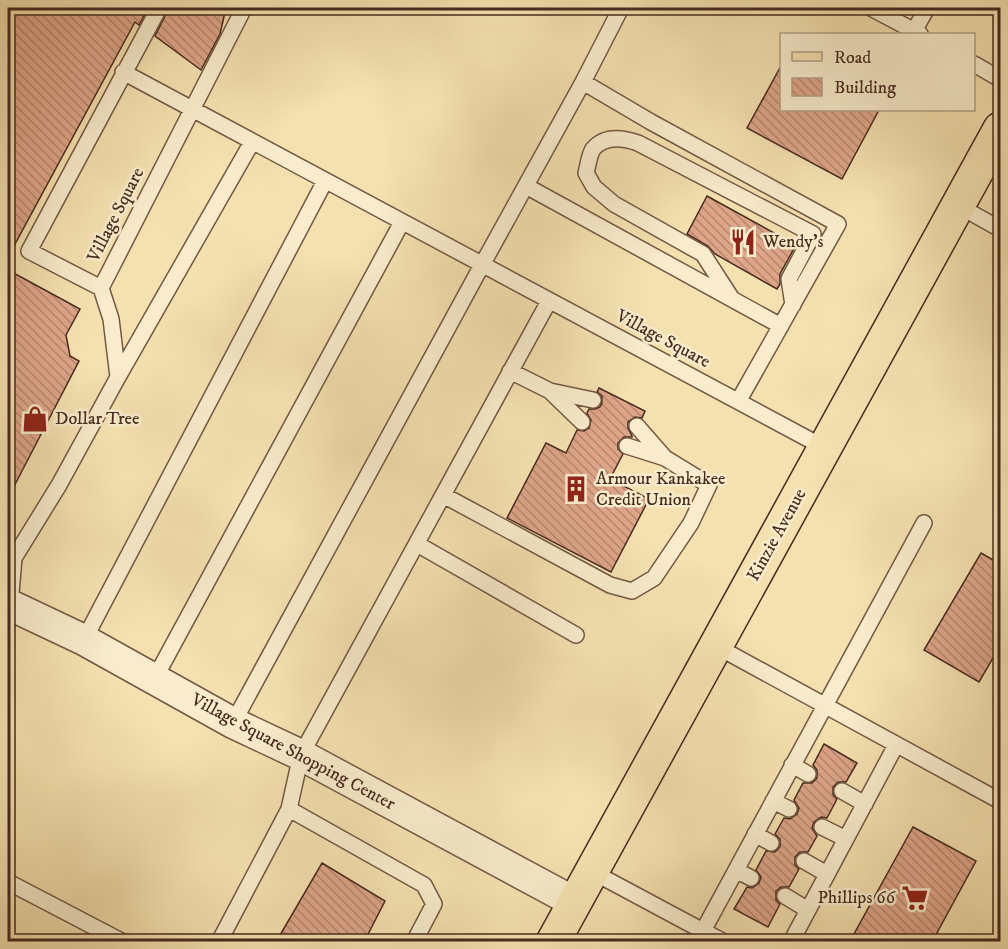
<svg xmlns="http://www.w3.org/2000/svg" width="1008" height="949" viewBox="0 0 1008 949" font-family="'IM FELL DW Pica',serif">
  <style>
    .building { fill: url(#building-back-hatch); stroke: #472a1f; stroke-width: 1.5 }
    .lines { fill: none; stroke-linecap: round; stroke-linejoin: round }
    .lane-casing { stroke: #725843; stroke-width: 18 }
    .street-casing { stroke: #725843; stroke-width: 33 }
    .primary-casing { stroke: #472a1f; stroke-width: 36 }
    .lane { stroke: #f8eccc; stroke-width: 15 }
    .street { stroke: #f8eccc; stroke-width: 30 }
    .primary { stroke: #f5e1b0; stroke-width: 33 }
    .labels { text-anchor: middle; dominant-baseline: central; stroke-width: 5; stroke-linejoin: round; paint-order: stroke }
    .street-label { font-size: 18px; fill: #472a1f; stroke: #f8eccc }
    .poi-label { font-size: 18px; fill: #472a1f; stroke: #f8eccc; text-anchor: start }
  </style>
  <defs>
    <pattern id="building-back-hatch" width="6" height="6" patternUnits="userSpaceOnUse" patternTransform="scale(1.5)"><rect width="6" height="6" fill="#dea589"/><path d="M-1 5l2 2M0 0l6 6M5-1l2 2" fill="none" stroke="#b6876f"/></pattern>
  </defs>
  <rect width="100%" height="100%" fill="#f5e1b0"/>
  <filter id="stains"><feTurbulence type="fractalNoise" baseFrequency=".00333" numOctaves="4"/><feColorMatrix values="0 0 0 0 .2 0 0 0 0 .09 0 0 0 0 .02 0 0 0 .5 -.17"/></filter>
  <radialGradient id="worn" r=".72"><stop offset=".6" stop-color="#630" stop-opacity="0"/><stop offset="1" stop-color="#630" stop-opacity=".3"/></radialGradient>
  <!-- building -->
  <path class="building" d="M8,8H148L139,25L135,22L8,257Z
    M169,8H226L220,34L201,70L155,36Z
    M782,64V110H879L842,179L747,128Z
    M707,196L796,245L780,274V284L777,289L715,254L708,246L687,234Z
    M8,270L80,309L66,335L70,356L79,361L8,498Z
    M599,388L645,411L642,418L635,417L628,422V428L632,436V437H624L618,443V449L623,454L610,479L649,499L611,572L507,518L546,443L566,453L577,430L584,431L589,428L591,420L587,413L589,409H595L600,407L602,403V396L597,392Z
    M981,553L1000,564V646L979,682L924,650Z
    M824,744L857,763L846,782H838L833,787V795L837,799L827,818L821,817L814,822L812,828L817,836L808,852H800L795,857V865L799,869L789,887H781L776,891V900L780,904L768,927L734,909L747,887L752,888L759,883L761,877L756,870L766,851L775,852L780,847V839L775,834L784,818L790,819L797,814L799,808L794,800L803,783H812L817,778V770L813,765Z
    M913,827L976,861L932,942H869L854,934Z
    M322,863L385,901L364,942H276Z"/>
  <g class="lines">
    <!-- lane casing -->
    <g class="lane-casing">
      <path id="lane" d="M871,8L920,34
        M914,31L927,8
        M974,64L1000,79
        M123,72L825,448
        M583,82L651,122L838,224L739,400
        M526,186L781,326
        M959,206L1000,229
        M101,288L29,251L159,8
        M732,299L703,254L614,204L594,187L586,173C588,166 589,155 593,149C605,135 624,138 638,143L813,234L789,279L793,305
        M510,371L550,391L593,400
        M118,377L252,142
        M550,391L582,422
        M637,426L665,458
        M443,495L610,585L632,591L654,578L691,523L709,485L665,458L627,446
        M417,544L576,635
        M8,605H10L14,558L59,485L118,377L111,319L101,288L244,8
        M84,640L325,181
        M716,646L1000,801
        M155,678L402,222
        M233,723L482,265L583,82L621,8
        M792,765L808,774
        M842,791L865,804
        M773,801L789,809
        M289,809L424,885L434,904L414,942
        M822,827L846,839
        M755,834L771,843
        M804,861L827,874
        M736,870L751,878
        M591,871L703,931L924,523
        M8,882L123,942
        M785,896L808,910
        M219,942L289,809L301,755L549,301
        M698,942L703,931L724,942
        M791,942L896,745"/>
    </g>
    <!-- street casing -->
    <g class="street-casing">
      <path id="street" d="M10,605L84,640L233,723L301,755L574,902"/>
    </g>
    <!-- primary casing -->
    <g class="primary-casing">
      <path id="primary" d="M553,942L1000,129"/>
    </g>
    <!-- lane -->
    <use href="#lane" class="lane"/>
    <!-- street -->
    <use href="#street" class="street"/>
    <!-- primary -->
    <use href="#primary" class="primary"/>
  </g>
  <!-- icons -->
  <defs>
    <g id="restaurant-bare" transform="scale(2.07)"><path d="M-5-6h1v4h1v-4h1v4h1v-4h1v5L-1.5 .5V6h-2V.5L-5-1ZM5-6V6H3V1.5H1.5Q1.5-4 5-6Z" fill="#8f2418" stroke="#f8eccc" stroke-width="2.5" paint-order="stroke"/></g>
    <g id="shop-bare" transform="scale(2.07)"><path d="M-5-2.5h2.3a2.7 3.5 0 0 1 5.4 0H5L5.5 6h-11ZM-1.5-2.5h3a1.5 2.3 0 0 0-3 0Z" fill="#8f2418" stroke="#f8eccc" stroke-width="2.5" paint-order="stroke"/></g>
    <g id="building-bare" transform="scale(2.07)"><path d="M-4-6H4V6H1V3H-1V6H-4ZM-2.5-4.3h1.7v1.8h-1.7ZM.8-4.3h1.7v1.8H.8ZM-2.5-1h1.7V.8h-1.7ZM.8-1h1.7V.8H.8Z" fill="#8f2418" stroke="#f8eccc" stroke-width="2.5" paint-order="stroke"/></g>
    <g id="supermarket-bare" transform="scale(2.07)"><path d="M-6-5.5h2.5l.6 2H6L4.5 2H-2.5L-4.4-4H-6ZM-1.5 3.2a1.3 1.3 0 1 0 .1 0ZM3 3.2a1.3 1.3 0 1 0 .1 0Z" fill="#8f2418" stroke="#f8eccc" stroke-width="2.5" paint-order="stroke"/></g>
  </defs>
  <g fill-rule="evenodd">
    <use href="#restaurant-bare" x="743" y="242"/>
    <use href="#shop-bare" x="35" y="419"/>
    <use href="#building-bare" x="576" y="489"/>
    <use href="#supermarket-bare" x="915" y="898"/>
  </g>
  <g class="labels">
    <!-- street labels -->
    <g class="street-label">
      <text transform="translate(116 215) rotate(-63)">Village Square</text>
      <text transform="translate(663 339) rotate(28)">Village Square</text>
      <text transform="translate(777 535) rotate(-61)">Kinzie Avenue</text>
      <text transform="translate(293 752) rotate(28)">Village Square Shopping Center</text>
    </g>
    <!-- poi labels -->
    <g class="poi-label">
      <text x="763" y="242">Wendy's</text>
      <text x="55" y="419">Dollar Tree</text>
      <text x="596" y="479">Armour Kankakee<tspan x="596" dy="21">Credit Union</tspan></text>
      <text x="895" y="898" text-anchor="end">Phillips 66</text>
    </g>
  </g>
  <!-- margin -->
  <rect width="1008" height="949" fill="none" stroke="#f5e1b0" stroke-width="30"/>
  <rect x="9" y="9" width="990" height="931" fill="none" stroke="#472a1f" stroke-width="3"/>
  <rect x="15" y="15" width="978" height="919" fill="none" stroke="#472a1f" stroke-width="1.5"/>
  <!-- legend -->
  <rect x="780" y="33" width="195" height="78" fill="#f8eccc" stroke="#b19e87" stroke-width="1.5"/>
  <rect x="792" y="52" width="30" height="9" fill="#f5e1b0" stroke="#b19e87" stroke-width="1.5"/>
  <text x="834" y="63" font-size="18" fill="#472a1f">Road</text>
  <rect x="792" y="78" width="30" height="18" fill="url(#building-back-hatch)" stroke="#b19e87" stroke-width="1.5"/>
  <text x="834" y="93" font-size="18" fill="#472a1f">Building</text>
  <rect width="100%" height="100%" filter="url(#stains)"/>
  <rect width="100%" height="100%" fill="url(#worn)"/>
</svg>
